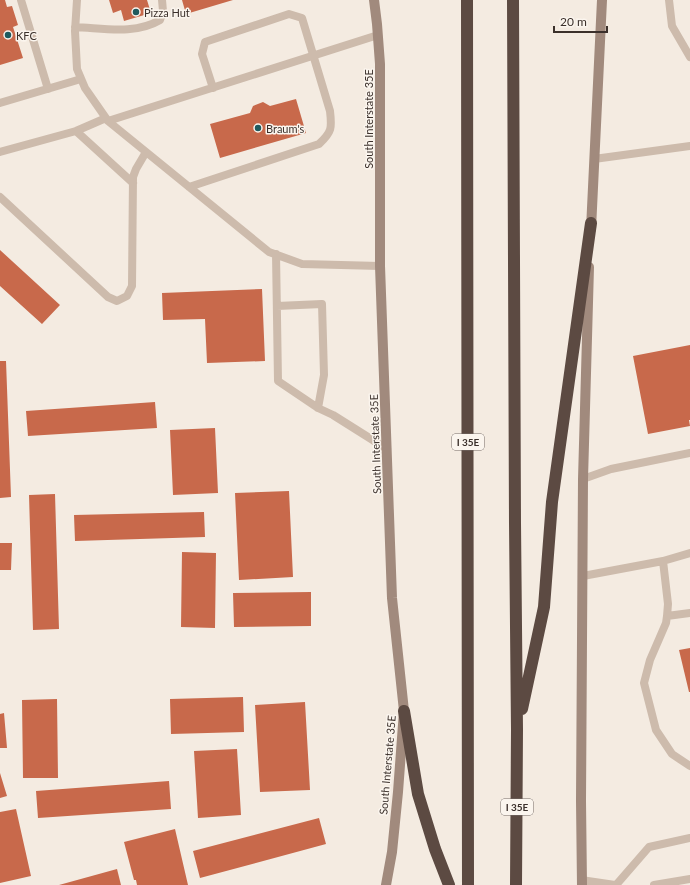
<svg xmlns="http://www.w3.org/2000/svg" width="690" height="885" viewBox="0 0 690 885" font-family="Lato,sans-serif">
  <style>
    .building { fill: #c8694b }
    .lines { fill: none; stroke-linecap: round; stroke-linejoin: round }
    .service { stroke: #cdbbac; stroke-width: 8 }
    .secondary { stroke: #a18a7d; stroke-width: 10 }
    .motorway { stroke: #5c4a42; stroke-width: 12 }
    .poi-dot { fill: #1f5a5e; stroke: #fbf5ee; stroke-width: 1.5 }
    .labels { text-anchor: middle; dominant-baseline: central; stroke-width: 3; stroke-linejoin: round; paint-order: stroke }
    .shield { fill: #fbf5ee; stroke: #756b66; stroke-width: 1 }
    .shield-label { font-size: 10px; font-weight: bold; fill: #3b302b }
    .poi-label { font-size: 11px; fill: #3b302b; stroke: #fbf5ee; text-anchor: start }
    .street-label { font-size: 11px; fill: #3b302b; stroke: #fbf5ee }
  </style>
  <rect width="100%" height="100%" fill="#f4ebe1"/>
  <!-- building -->
  <path class="building" d="M0,0H5L7,7L12,6L18,25L13,27L23,58L0,65Z
    M109,0H147L151,13L124,21L121,10L113,13Z
    M182,0H233L186,14Z
    M296,99L306,133L220,158L210,124L250,113L253,106L263,102L270,106Z
    M0,250L60,305L42,324L0,286Z
    M262,289L265,361L207,363L205,319L163,320L162,293Z
    M690,345V420H689L690,426L648,434L633,356Z
    M0,361H6L11,497L0,498Z
    M155,402L157,428L28,436L26,411Z
    M215,428L218,493L173,495L170,430Z
    M289,491L293,577L239,580L235,493Z
    M55,494L59,629L33,630L29,495Z
    M204,512L205,537L75,541L74,515Z
    M0,543H12L11,570H0Z
    M182,552L216,553L215,628L181,627Z
    M311,592V626L234,627L233,593Z
    M690,648V692H689L679,650Z
    M243,697L244,732L171,734L170,699Z
    M57,699L58,778H23L22,700Z
    M305,702L310,790L260,792L255,705Z
    M4,713L7,748H0V714Z
    M237,749L241,815L198,818L194,751Z
    M0,773L7,796L0,798Z
    M169,781L171,809L38,818L36,791Z
    M16,809L31,876L0,883V812Z
    M319,818L326,844L200,878L193,851Z
    M175,829L188,885H137L136,880H134L124,842Z
    M117,869L121,885H59Z"/>
  <g class="lines">
    <!-- service -->
    <path class="service" d="M21,0L48,89
      M77,0L75,31L77,69L85,88L108,121L269,252L302,264L380,266
      M669,0L672,26L690,57
      M75,27C103,28 135,35 160,20L163,11L162,0
      M0,103L81,79
      M108,121L378,35
      M76,131L133,183
      M0,152L76,131L106,118
      M594,159L690,146
      M189,187L319,144C332,132 332,128 330,111L302,18L289,14L205,42L202,54L213,88
      M0,197L108,297L117,301L127,296L132,286L133,177L136,169L146,152
      M276,254L278,381L318,408L333,415L387,449
      M277,306L322,304L324,375L318,408
      M583,479L611,469L690,453
      M663,561L668,604L667,616L666,623L650,660L644,683L656,730L672,754L690,766
      M583,576L663,561L690,553
      M667,616L690,613
      M581,880L615,885
      M616,885L649,847L690,838
      M654,885L690,879"/>
    <!-- secondary -->
    <path class="secondary" d="M374,0L377,24L380,64V266L392,598L404,711L398,792L392,852L386,885
      M591,229L602,0
      M582,885L581,801L583,479L589,267"/>
    <!-- motorway -->
    <path class="motorway" d="M467,0L468,885
      M513,0L515,523L517,730L516,885
      M522,709L544,607L552,502L591,223
      M404,711L418,794L435,849L449,885"/>
  </g>
  <!-- markers -->
  <g class="poi-dot">
    <circle cx="136" cy="12" r="4"/>
    <circle cx="8" cy="35" r="4"/>
    <circle cx="258" cy="128" r="4"/>
  </g>
  <g class="labels">
    <!-- shield labels -->
    <g class="shield">
      <rect x="452" y="434" width="32" height="16" rx="3"/>
      <rect x="501" y="799" width="32" height="16" rx="3"/>
    </g>
    <g class="shield-label">
      <text x="468" y="442">I 35E</text>
      <text x="517" y="807">I 35E</text>
    </g>
    <!-- poi labels -->
    <g class="poi-label">
      <text x="144" y="12">Pizza Hut</text>
      <text x="16" y="35">KFC</text>
      <text x="266" y="128">Braum's</text>
    </g>
    <!-- street labels -->
    <g class="street-label">
      <text transform="translate(368 119) rotate(-90)">South Interstate 35E</text>
      <text transform="translate(375 444) rotate(-92)">South Interstate 35E</text>
      <text transform="translate(387 765) rotate(-85)">South Interstate 35E</text>
    </g>
  </g>
  <!-- scale -->
  <path d="M554 26v6h53v-6" fill="none" stroke="#3b302b" stroke-width="2"/>
  <text x="560" y="26" font-size="12" fill="#3b302b" stroke="#fbf5ee" stroke-width="3" paint-order="stroke">20 m</text>
</svg>
